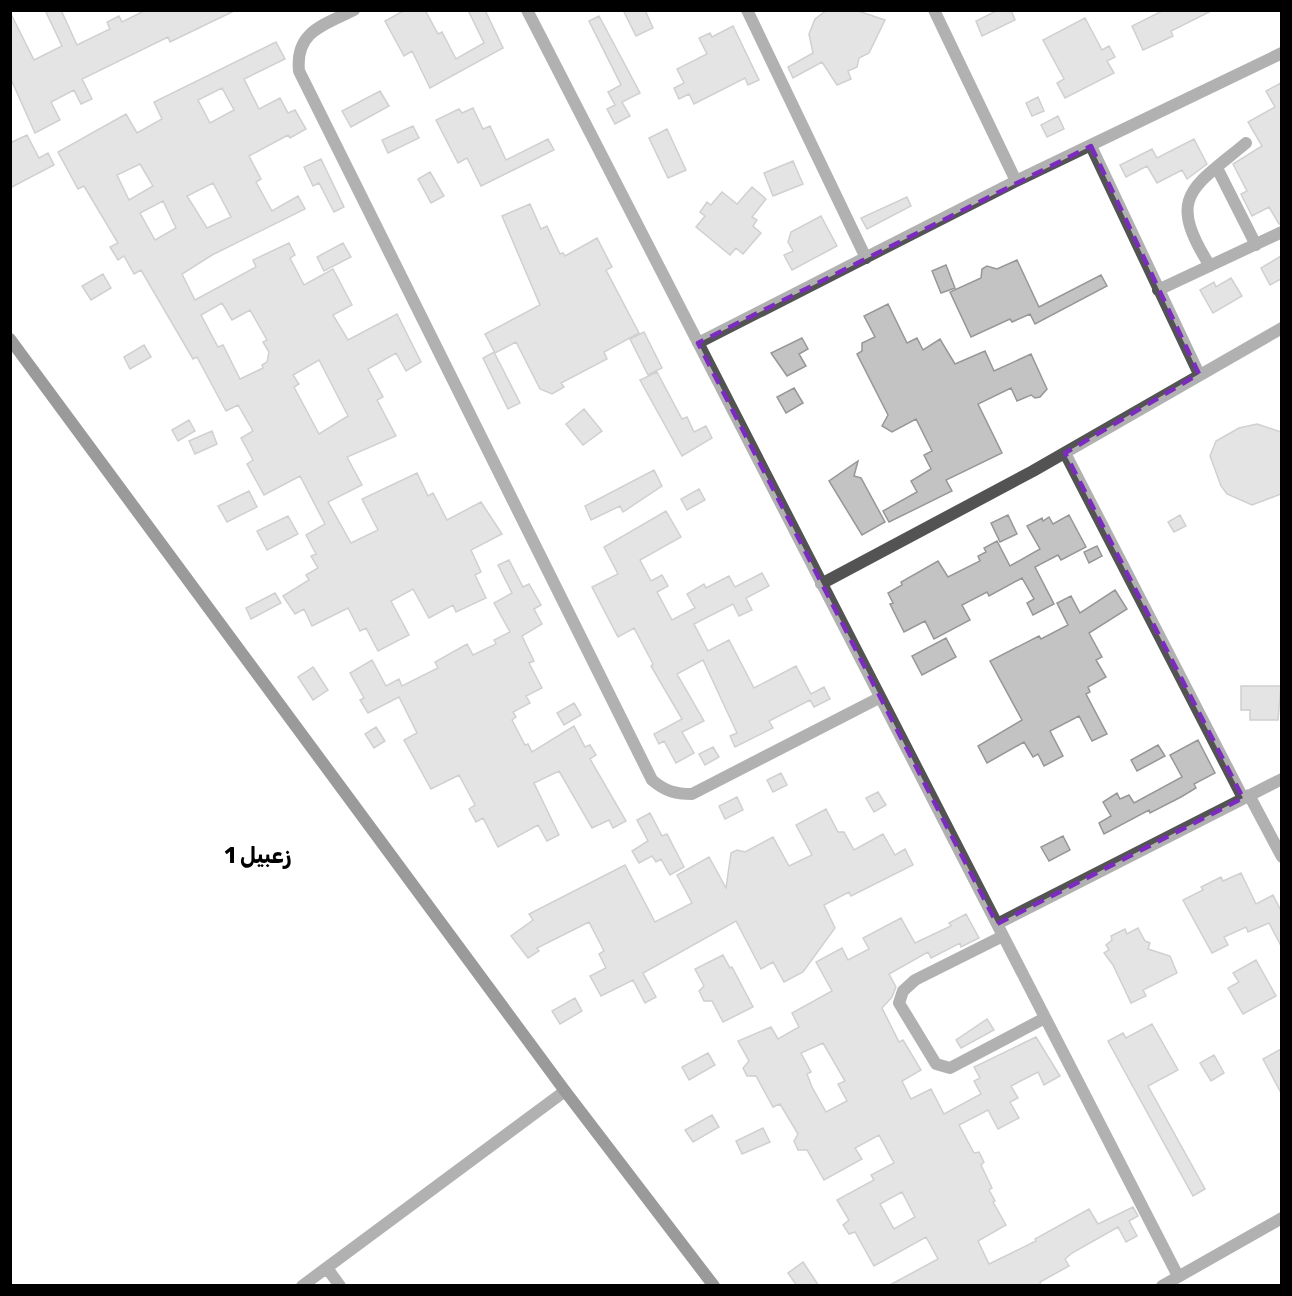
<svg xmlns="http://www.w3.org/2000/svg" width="1292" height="1296" viewBox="0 0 1292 1296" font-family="Rubik,Vazirmatn,sans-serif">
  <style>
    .building { fill: #c3c3c3; stroke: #979797; stroke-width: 1.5; fill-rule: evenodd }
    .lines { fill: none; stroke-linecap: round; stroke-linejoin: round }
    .street { stroke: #535353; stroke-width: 12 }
    .secondary { stroke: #202020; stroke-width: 12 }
    .marked { fill: none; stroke: #7b2cbf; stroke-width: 4.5; stroke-dasharray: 12 8; stroke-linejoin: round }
    .labels { text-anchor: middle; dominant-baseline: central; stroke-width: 5; stroke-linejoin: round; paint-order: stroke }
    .district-label { font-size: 22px; font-weight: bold; fill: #000; stroke: #fff }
  </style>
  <rect width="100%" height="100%" fill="#fff"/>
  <!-- building -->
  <path class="building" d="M45,10H61L77,45L110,29L107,22L119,16L122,22L146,10H236L170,42L168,37L82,79L92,99L81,104L74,90L51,102L60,120L35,133L10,77V12L34,60L62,46Z
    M405,10H425L438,34L442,32L456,59L484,43L468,10H485L503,48L430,88L412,51L404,56L385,21Z
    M623,10H645L653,28L636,36Z
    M827,10H855L885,20L869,53L859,58L857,67L848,71L851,79L837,85L822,62L793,78L788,67L813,53L809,34L815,19Z
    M998,10H1011L1015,20L982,36L976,21Z
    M1164,10H1213L1171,31L1173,36L1143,50L1132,26Z
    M599,16L640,93L622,102L630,116L615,124L607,109L615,105L608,92L621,85L589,21Z
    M1085,18L1102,50L1109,46L1115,57L1107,61L1114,73L1065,98L1057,83L1064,79L1043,40Z
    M733,26L759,80L748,85L745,78L694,104L689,94L679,99L674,88L684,83L677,69L707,54L699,38L710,33L712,37Z
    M276,42L285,59L244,79L259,109L280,98L288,113L295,110L306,129L290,138L288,135L249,156L261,179L256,182L272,211L298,196L305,209L212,255L182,274L195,300L256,267L253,260L289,243L295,255L290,258L304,285L333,269L352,305L333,315L348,340L397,314L421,362L406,371L396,353L368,369L383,397L377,400L396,436L347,457L362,485L328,502L351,543L378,530L362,499L417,473L428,496L433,493L447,520L481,502L502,534L471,550L481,572L475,575L486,598L456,612L453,605L429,618L413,589L391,601L409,635L378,651L366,628L360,631L348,608L312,626L304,609L295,614L283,596L309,580L306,575L318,568L311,556L316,554L306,535L325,524L300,476L264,495L247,464L253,460L241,438L253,431L238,405L226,411L197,357L193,359L141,270L134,274L124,256L118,260L110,247L118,243L84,186L78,189L58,152L126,114L137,133L162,119L154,102ZM222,88L234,110L210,123L198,100ZM140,164L153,186L129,200L117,175ZM213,183L231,217L207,228L187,196ZM163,201L176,228L155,240L140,213ZM222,303L232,320L250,310L267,340L263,342L269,352L267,362L262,365L263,368L240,379L223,345L218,347L201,315ZM319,360L348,416L319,434L294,387L299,384L293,375Z
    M1281,83V224H1279L1269,207L1252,216L1241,194L1247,191L1233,164L1262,146L1248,122L1275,107L1266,91Z
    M380,91L389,106L351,127L342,111Z
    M1038,97L1044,111L1032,116L1026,103Z
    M473,108L483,129L490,126L506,160L548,139L554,150L481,186L467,158L458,163L436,120L459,109L462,113Z
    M1058,116L1064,129L1047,137L1041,125Z
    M413,126L419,138L388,153L382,140Z
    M667,129L686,170L668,178L649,138Z
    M27,135L39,158L48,153L54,165L10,188V143Z
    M1194,139L1207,164L1187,179L1182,170L1157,183L1147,166L1126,177L1120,165L1152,149L1157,158Z
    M321,159L344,207L334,212L319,183L313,186L304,167Z
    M793,161L803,184L773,196L764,173Z
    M430,172L444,196L431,203L418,179Z
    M752,187L766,199L752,217L757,220L753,226L761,233L743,254L736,248L730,255L696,227L705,216L700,212L707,202L711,205L722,192L737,204Z
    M907,197L911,206L867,229L861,218Z
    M530,204L541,229L547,226L560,254L563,253L565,256L597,238L612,267L606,270L639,333L604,352L607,359L561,383L564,387L552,394L540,389L516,342L495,353L485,334L540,305L502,216Z
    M821,216L837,246L792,270L784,255L793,251L788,242L791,232Z
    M343,243L351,257L324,271L317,257Z
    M1281,256V279L1270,285L1261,268Z
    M1017,260L1039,307L1101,275L1107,286L1035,324L1030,314L1012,322L1010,319L971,337L950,292L981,278L982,269L987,266L997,269Z
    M946,265L955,288L941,293L932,271Z
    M103,274L111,288L91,300L82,286Z
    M1231,278L1242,296L1213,313L1200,290L1214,282L1216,287Z
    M888,304L907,343L917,338L923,350L940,339L955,364L985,351L994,371L1031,354L1047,389L1040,397L1035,398L1031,395L1017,401L1011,388L978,404L1002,453L946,480L952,491L889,522L883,511L917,492L911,481L931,469L924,455L932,451L916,419L892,432L882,426L888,415L857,354L862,351V343L875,337L864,316Z
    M644,332L662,368L648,375L630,339Z
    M802,338L808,349L799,354L806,366L787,376L771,353Z
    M144,345L151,357L130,369L124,357Z
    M494,352L520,403L508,409L483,358Z
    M657,372L682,419L687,417L694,432L706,426L712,438L682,456L640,380Z
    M794,388L803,403L786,413L777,397Z
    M584,409L602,431L583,445L566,424Z
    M189,420L195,431L178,441L172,430Z
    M1257,424L1281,432V494L1252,505L1227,494L1221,486L1210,456L1216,441L1239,428Z
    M212,431L217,444L195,454L189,441Z
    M858,461L854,476L861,478L885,522L862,535L829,481Z
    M654,470L662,486L623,512L620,506L591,520L585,506Z
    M699,489L705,500L687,510L681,499Z
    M249,491L257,507L227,522L218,506Z
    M666,511L681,537L640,560L651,581L662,575L668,586L657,592L672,620L695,608L687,594L704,584L706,588L729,576L735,587L762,573L769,586L746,598L752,610L739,616L733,604L694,624L708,651L729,640L754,688L796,666L811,694L824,687L830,699L814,707L810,700L769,721L773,728L735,747L730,736L737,733L703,660L677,674L704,721L682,732L694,753L676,763L664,741L659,744L654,734L682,719L651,666L653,664L634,628L618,637L592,587L618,574L604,547Z
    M1008,515L1017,534L1000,542L991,523Z
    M1069,515L1086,547L1061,560L1058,555L1035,567L1054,604L1033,615L1027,603L1034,599L1022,578L989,596L987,592L962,605L970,620L934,639L925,621L904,632L890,604L893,603L888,593L902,585L901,582L938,561L948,577L980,561L978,556L986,552L984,548L997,541L1010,566L1040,549L1027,526L1042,518L1043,521L1049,517L1053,524Z
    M1180,515L1186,526L1174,532L1168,522Z
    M288,516L298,534L267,550L257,531Z
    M1097,546L1102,556L1089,563L1084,552Z
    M509,560L523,587L529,584L541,605L534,609L542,624L522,636L534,661L529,663L542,688L526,696L530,703L513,712L516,717L512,720L525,745L528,744L532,752L574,726L585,747L590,745L596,755L590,759L626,821L613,828L609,820L592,828L559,771L534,783L559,835L547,841L538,825L498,847L483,818L476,822L469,809L475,805L459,775L431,789L404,740L417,733L399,697L368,713L360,700L364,698L350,673L372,660L386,686L399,679L402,686L438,668L435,662L467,644L473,655L496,644L494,640L510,632L494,603L512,593L498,565Z
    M1115,590L1127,609L1089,633L1102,657L1096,660L1106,677L1088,687L1090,692L1086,694L1107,734L1092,741L1079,716L1050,731L1063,756L1044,766L1038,754L1033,757L1024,742L987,763L978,746L1022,720L990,661L1039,636L1041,639L1068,625L1057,603L1071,596L1080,613Z
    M275,593L281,603L251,619L246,608Z
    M946,638L956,657L922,675L912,656Z
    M313,667L328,690L313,700L298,677Z
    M1241,686H1281L1278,720H1250V710H1241Z
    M574,703L581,715L564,725L557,713Z
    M376,727L385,741L374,748L365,734Z
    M1198,740L1215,773L1194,784L1196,788L1181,797L1150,813L1149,810L1104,834L1099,823L1111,816L1103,802L1117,793L1120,799L1129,795L1134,803L1182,777L1170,755Z
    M1158,745L1165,756L1137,771L1131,760Z
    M713,747L719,757L705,765L699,754Z
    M781,773L787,785L773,792L767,780Z
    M878,792L886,805L874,812L866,798Z
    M737,797L743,810L725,819L719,806Z
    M826,809L838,832H844L854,850L883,834L895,855L905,849L913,865L851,896L849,892L824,905L835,928L803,972L784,982L773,962L761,969L736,921L643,973L656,997L645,1003L633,980L601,996L590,976L606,968L599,954L604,951L589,922L537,948L539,951L528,958L511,936L533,920L529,914L625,865L655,922L692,903L677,875L709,857L726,888L731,853L737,850L745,852L773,837L789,866L812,855L796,825Z
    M650,813L662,836L667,834L684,867L670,875L661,859L656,862L652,856L639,863L632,851L648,841L637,820Z
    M1063,836L1070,850L1049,861L1041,847Z
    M1241,873L1256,904L1273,895L1281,911V946L1269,923L1248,932L1246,927L1224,937L1228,945L1212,953L1183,900L1203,890L1201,887L1221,877L1223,881Z
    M966,914L979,938L961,947L960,943L931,958L928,952L889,974L896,987L892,997L882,1008L899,1042L903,1040L921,1070L902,1081L911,1099L931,1089L944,1114L981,1094L974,1081L980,1078L974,1067L1036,1037L1060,1076L1044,1085L1038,1072L1011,1086L1018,1098L1010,1102L1019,1118L998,1129L988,1110L959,1125L974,1153L979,1152L984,1162L981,1165L992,1188L989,1190L995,1201L993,1202L1006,1225L978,1241L989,1264L1036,1241L1035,1239L1089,1209L1098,1224L1133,1207L1138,1216L1129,1221L1137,1236L1126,1242L1118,1227L1072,1253L1065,1259L1069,1266L1040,1282L1041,1286H888L938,1259L926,1237L874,1266L855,1232L849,1234L843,1225L849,1220L837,1200L874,1180L871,1175L894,1163L879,1135L855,1148L862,1159L824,1180L807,1150H798L794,1141L798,1134L780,1104L773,1107L756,1076H747L743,1068L749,1061L738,1041L771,1027L778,1039L799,1027L792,1013L832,991L816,962L842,948L848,960L869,949L863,938L901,918L915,943L951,926L949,923ZM823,1043L845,1081L838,1084L847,1101L826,1112L812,1087L807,1074L811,1072L801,1053ZM902,1192L915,1217L894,1229L880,1204Z
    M1138,928L1145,941L1150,943L1148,949L1170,956L1177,973L1143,990L1146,996L1131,1003L1113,965L1104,953L1109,950L1106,945L1112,940L1111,936L1125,929L1127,934Z
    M723,955L730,968L732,967L753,1007L723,1022L712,1001H704L699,991L704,986L695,969Z
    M1256,960L1276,996L1243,1014L1228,988L1239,982L1233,973Z
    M575,998L582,1011L560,1024L552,1011Z
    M987,1019L994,1030L961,1048L956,1040Z
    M1152,1024L1178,1070L1148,1086L1205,1189L1193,1196L1108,1041L1123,1033L1126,1038Z
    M1281,1049V1093L1263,1059Z
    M708,1053L715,1065L689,1080L682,1067Z
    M1214,1055L1224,1073L1211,1081L1200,1063Z
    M712,1115L719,1127L693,1142L685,1130Z
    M763,1128L770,1142L742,1154L736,1141Z
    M803,1262L819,1286H797L788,1273Z"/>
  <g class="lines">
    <!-- street -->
    <path class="street" d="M354,10C324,25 295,31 299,71L652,780C665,791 675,794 692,794L879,698
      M527,10L1178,1276
      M747,10L866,258
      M934,10L1016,181
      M1091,146L1199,374
      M1217,168L1256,245
      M1210,266C1166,196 1191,189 1246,143
      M1158,290L1282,232
      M698,343L1016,181L1282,53
      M1065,453L1243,798
      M821,584L1033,471L1282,328
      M1249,795L1282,857
      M997,924L1282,779
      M1003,936L915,980L903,991L899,1003L936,1064L950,1068L1045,1018
      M327,1268L340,1286
      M302,1286L565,1091
      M1162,1286L1282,1218"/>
    <!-- secondary -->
    <path class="secondary" d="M10,339L565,1091L714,1286"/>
  </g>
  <!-- marked area -->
  <path d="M0 0H1292V1296H0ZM1091,146L1199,374L1065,453L1243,798L997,924L698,343Z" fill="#fff" fill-opacity=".55" fill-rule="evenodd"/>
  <path class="marked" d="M1091,146L1199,374L1065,453L1243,798L997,924L698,343Z"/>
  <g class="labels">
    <!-- district labels -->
    <g class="district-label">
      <text x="258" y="855">زعبيل 1</text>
    </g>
  </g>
  <!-- border -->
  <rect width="1292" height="1296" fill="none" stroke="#000000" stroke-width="24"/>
</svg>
